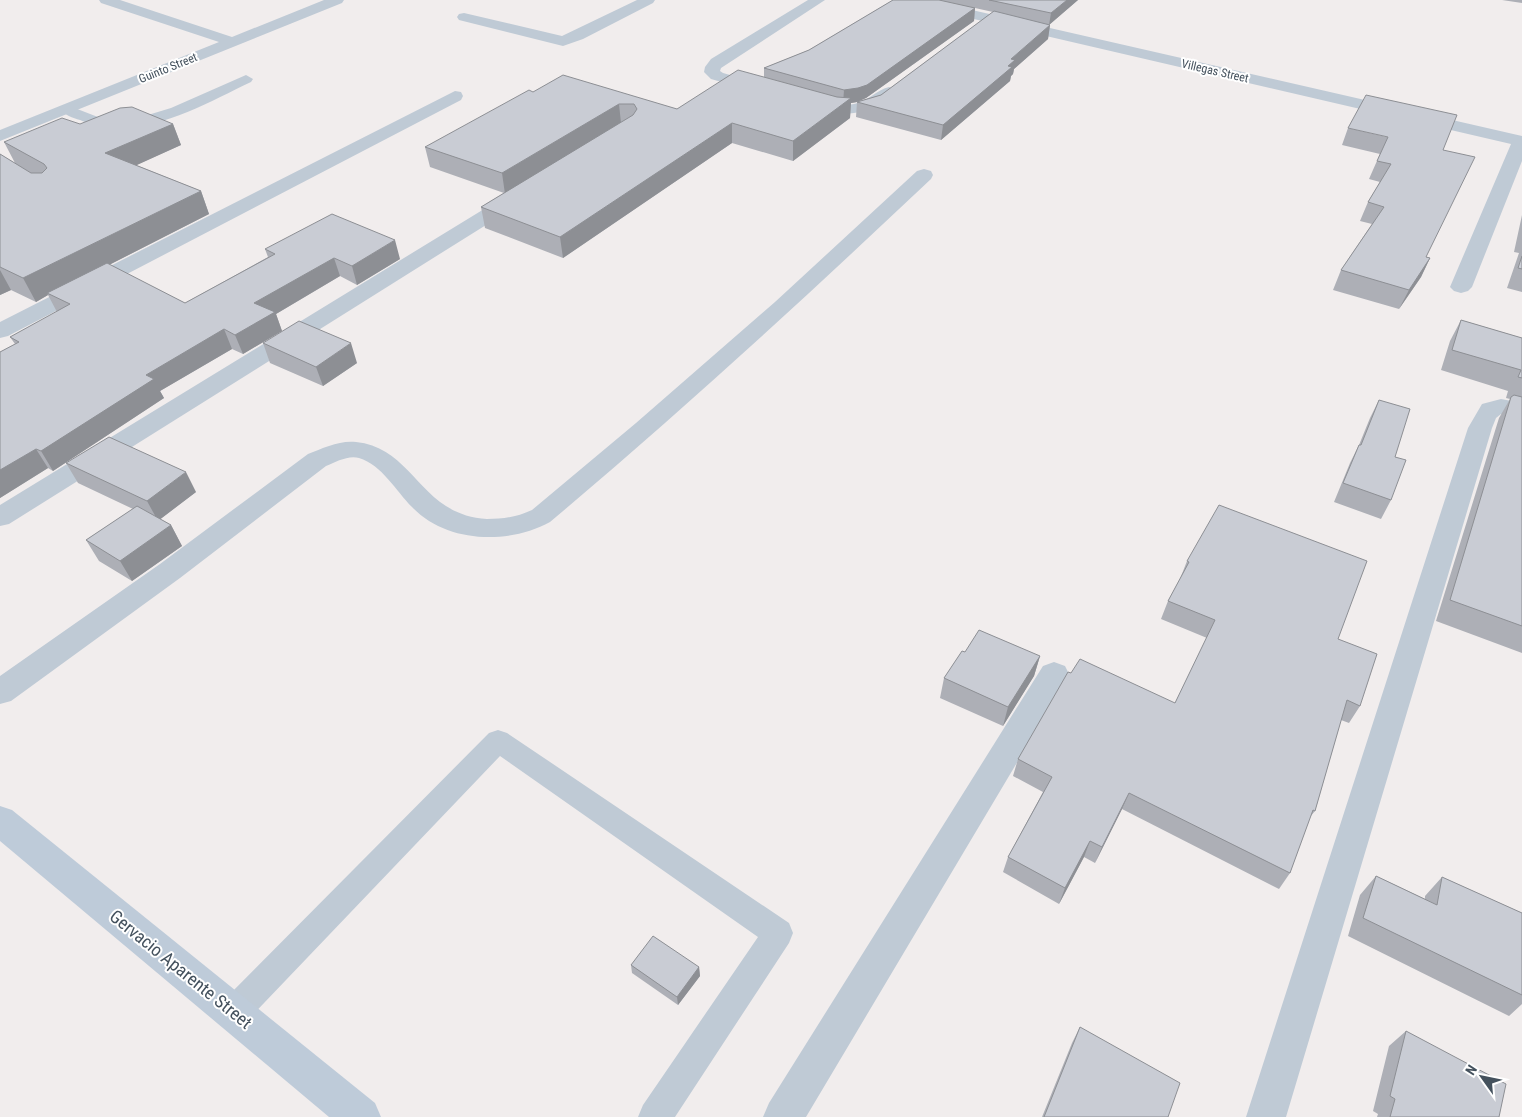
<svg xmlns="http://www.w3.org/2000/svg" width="1522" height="1117" viewBox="0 0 1522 1117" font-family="'Roboto Condensed',sans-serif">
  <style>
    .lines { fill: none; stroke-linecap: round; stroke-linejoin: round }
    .lane { fill: #bfcad5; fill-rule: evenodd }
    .street { fill: #bfcad5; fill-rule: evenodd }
    .secondary { fill: #becbd9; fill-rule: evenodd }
    .wall { fill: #adafb6; fill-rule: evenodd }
    .shaded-wall { fill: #8d8f94 }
    .building { fill: #c9ccd4; stroke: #8d8f94 }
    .labels { text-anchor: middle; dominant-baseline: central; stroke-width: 4; stroke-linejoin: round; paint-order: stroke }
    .far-street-label { font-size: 12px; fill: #44515d; stroke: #fff }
    .near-street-label { font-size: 18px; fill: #44515d; stroke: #fff }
  </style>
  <rect width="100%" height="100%" fill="#f1eded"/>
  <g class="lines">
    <!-- lane -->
    <path class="lane" d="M246,75L253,79L251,82C200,106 137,145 80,120C73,118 64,115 60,109L67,105L103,119L120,120L138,118L171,108Z
      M498,730L507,733L789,923L793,933L789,943L675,1117H638L643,1105L758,937L500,756L245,1023L234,1028L223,1023L218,1012L223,1001L489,733Z"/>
    <!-- street -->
    <path class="street" d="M99,0H120L232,37L324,0H344L342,3L0,141V130L219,42L101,3Z
      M637,0H655L653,3L583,39L563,46L459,20L457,17L459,14L464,13L562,36Z
      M808,0H825L721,68L720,71L723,73L766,85L768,88L766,91L760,93L711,79L704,72L705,67L711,59Z
      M902,0H928L1522,136V161L1472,287L1468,291L1461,293L1454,291L1450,287L1511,144L909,4L904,3Z
      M889,87L895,89L897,92C893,97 887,101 881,104C857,118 833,114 807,108L805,104L807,100C822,97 838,107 854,104C867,102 876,90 889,87Z
      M455,91L461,92L463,96L461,100L8,336L0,338V322Z
      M924,169L931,171L933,175L931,179C806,297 681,412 550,522C508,545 446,543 412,507C396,491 382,465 359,458C348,455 336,462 326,466L180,578L11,701L0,704V676L160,564L308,454C323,448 340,440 356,442C415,448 419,515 487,519C503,519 517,517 532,510L636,423L775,302L917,171Z
      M514,193L521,195L523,199L521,203L9,524L0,526V505L507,195Z
      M1501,399L1522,403V419L1501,414L1496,418L1492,428L1286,1117H1246L1468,428L1482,404Z
      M1054,662L1065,666L1069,674L1065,682L806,1117H763L769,1103L1043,666Z"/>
    <!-- secondary -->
    <path class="secondary" d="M0,806L12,810L375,1103L381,1117H329L0,841Z"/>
  </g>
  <!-- wall -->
  <path class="wall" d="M893,0H1078L1049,25H1050L1048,39L1014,69L1013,74L1011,76L1010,81L941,140L856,117L857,102L851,103L850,118L793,161L732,143L563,258L485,228L481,207L504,193L430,167L425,147L533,92L677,109L764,77V68L809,50ZM975,8L993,12L881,95L859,101L866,98L974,21Z
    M1502,0H1522V3Z
    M80,124H173L181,145L136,165L201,191L209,214L109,265L185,303L268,257L265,249L400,259L357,285L340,276L276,314L282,331L243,354L232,349L160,391L164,398L53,471L48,468L0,498V352L15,344L10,337L57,312L48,295L36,302L11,290L0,295V154L15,163L4,142Z
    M1348,128L1443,150L1426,257L1430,258L1421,277L1399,309L1333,290L1341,270L1372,224L1360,221L1368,202L1380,182L1369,179L1380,154L1342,145Z
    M1522,215V292L1507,288L1519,253L1514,252Z
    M1461,320L1522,338V653L1436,621L1499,418L1510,399L1506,398L1508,391L1441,370L1450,341Z
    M263,343L357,363L323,386L270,363Z
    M1379,400L1395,457L1391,500L1381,519L1334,502L1350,463L1359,445L1370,418Z
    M66,463L196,492L160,519L171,525L182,546L132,581L99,561L86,540L133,509L78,483Z
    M1187,561L1338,639L1360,706L1349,723L1341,720L1315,811L1310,817L1290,873L1279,889L1122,809L1095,863L1084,857L1059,904L1003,872L1008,857L1043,792L1013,776L1018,759L1175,703L1207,638L1161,619L1168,601L1180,579Z
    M1040,656L1034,676L1003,726L940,698L944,678Z
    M1376,876L1425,899V896L1442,877L1522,913V1004L1509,1016L1348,936L1360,895Z
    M631,965L699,967L700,976L678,1005L632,973Z
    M1080,1027L1168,1117H1042L1072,1043Z
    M1406,1031L1499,1117H1377L1378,1114L1373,1111L1389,1046Z"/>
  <!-- shaded-wall -->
  <path class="shaded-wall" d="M1067,0H1078L1049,25L1051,13Z
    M975,8L974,21L866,98L857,102L851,103L850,118L793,161V141L843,104L844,90Z
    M1050,25L1048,39L1014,69L1013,74L1011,76L1010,81L941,140L943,125L1008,66L1011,59Z
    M619,104L621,123L505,194L502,173Z
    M732,123V143L563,258L560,237Z
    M173,124L181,145L115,175L105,153Z
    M201,191L209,214L50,295L47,293L48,295L36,302L23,278Z
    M395,240L400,259L357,285L352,266Z
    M334,258L340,276L276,314L282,331L243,354L235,335L254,303Z
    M1430,258L1421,277L1399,309L1409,290Z
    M0,270L11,290L0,295Z
    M224,329L232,349L160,391L164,398L53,471L41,451L146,375Z
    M351,343L357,363L323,386L316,367Z
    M36,449L48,468L0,498V470Z
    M186,472L196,492L158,521L147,501Z
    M171,525L182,546L132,581L120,561Z
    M1040,656L1034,676L1003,726L1008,707Z
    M1129,793L1122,809L1095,863L1102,847Z
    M1090,841L1084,857L1059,904L1065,888Z
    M699,967L700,976L678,1005L677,997Z"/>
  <!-- building -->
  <path class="building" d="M893,0H939L975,8L867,85L858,88L844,90L764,68L809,50Z
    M989,0H1067L1051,13Z
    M994,11L1050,25L1011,59L1015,60L1008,66L1012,67L943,125L857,102L881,95Z
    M738,70L837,97L851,98L793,141L732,123L560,237L481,207L633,115L637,109L634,104H619L502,173L425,147L529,90L533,92L563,75L677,109Z
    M1366,95L1457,115L1443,150L1475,157L1426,257L1430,258L1409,290L1341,270L1384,207L1368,202L1391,164L1377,161L1388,137L1348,128Z
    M132,107L173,124L105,153L201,191L23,278L0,267V154L31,173H42L47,168L44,164L4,142L62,118L80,124L120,108Z
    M332,214L395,240L352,266L334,258L254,303L275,312L235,335L224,329L146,375L154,379L41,451L36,449L0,470V352L19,342L10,337L70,304L47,293L107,263L185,303L275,254L265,249Z
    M1522,256V269L1518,268Z
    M1461,320L1522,338V378L1518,377L1521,370L1452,350Z
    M299,321L351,343L316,367L263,343Z
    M1514,395L1522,397V626L1450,600L1511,397Z
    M1379,400L1410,409L1395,457L1406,460L1391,500L1343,483L1359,445H1361Z
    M109,437L186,472L147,501L66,463Z
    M1219,505L1367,561L1338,639L1377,654L1360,706L1347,700L1315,811L1313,810L1290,873L1129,793L1102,847L1090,841L1065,888L1008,857L1052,777L1018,759L1068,672L1071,673L1080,659L1175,703L1215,620L1168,601L1189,562L1187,561Z
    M137,506L171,525L120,561L86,540Z
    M979,630L1040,656L1008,707L944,678L962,651L965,652Z
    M1376,876L1437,905L1442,877L1522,913V995L1363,918Z
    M653,936L699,967L677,997L631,965Z
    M1080,1027L1180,1083L1168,1117H1044Z
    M1406,1031L1506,1084L1499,1117H1390L1395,1099L1390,1096Z"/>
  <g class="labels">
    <!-- far-street labels -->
    <g class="far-street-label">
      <text transform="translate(168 68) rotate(-22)">Guinto Street</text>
      <text transform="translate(1215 71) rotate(13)">Villegas Street</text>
    </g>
    <!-- near-street labels -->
    <g class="near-street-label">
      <text transform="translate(181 969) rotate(39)">Gervacio Aparente Street</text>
    </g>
  </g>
  <!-- north arrow -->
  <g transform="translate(1482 1077) rotate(303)" stroke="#ffffff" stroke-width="4" paint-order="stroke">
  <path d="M0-4L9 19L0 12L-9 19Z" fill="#44515d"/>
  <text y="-8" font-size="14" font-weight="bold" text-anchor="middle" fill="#44515d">N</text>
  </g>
</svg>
